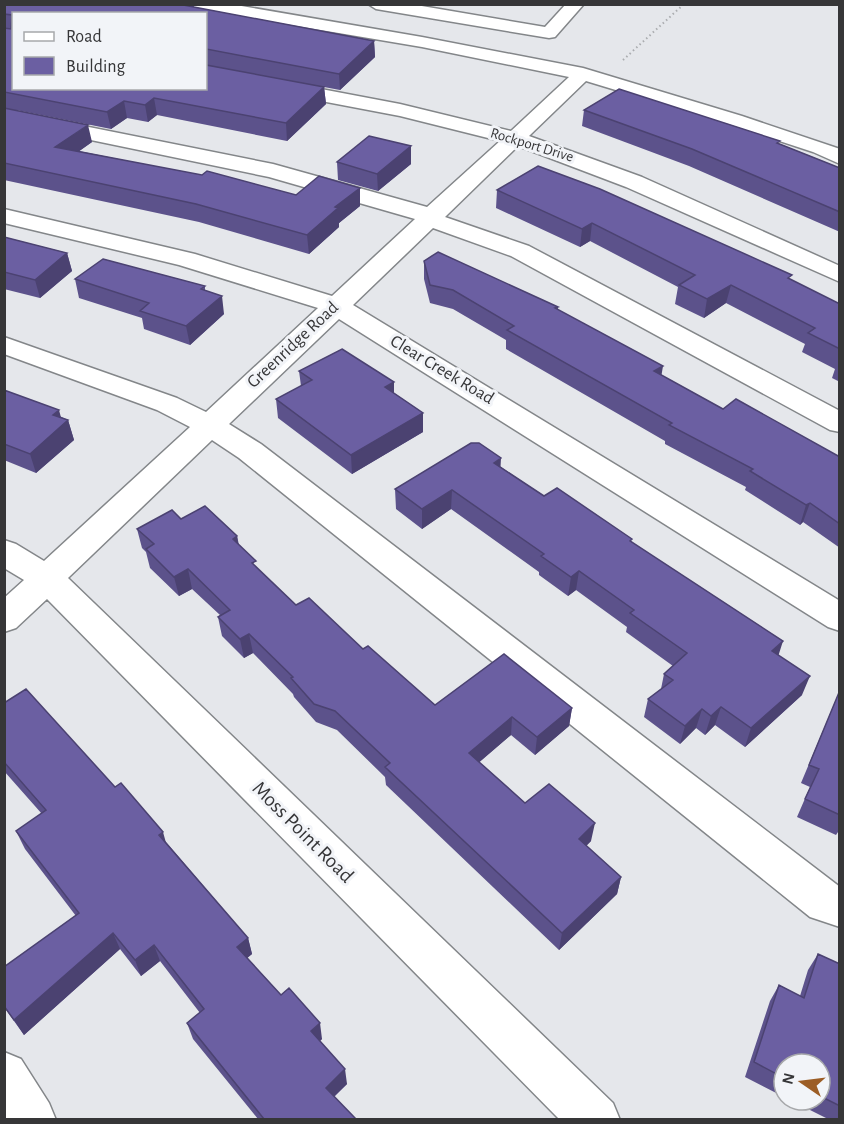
<svg xmlns="http://www.w3.org/2000/svg" width="844" height="1124" viewBox="0 0 844 1124" font-family="'Alegreya Sans',sans-serif">
  <style>
    .lines { fill: none; stroke-linecap: round; stroke-linejoin: round }
    .minor-casing { stroke: #838689; stroke-width: 3 }
    .path { stroke: #aaacaf; stroke-width: 2; stroke-dasharray: 1.5 3; stroke-linecap: butt }
    .minor { fill: #fff; fill-rule: evenodd }
    .wall { fill: #5c528b; fill-rule: evenodd }
    .shaded-wall { fill: #4b4271 }
    .building { fill: #6b5fa2; stroke: #4b4271; stroke-width: 1.5 }
    .labels { text-anchor: middle; dominant-baseline: central; stroke-width: 6; stroke-linejoin: round; paint-order: stroke }
    .far-street-label { font-size: 15px; fill: #363638; stroke: #f2f4f8 }
    .street-label { font-size: 18px; fill: #363638; stroke: #f2f4f8 }
    .near-street-label { font-size: 21px; fill: #363638; stroke: #f2f4f8 }
  </style>
  <rect width="100%" height="100%" fill="#e5e7eb"/>
  <g class="lines">
    <!-- minor casing -->
    <g class="minor-casing">
      <path id="minor" d="M188,4H230L422,37L583,68L742,116L840,149V164L813,152L728,124L586,81L529,136L642,177L840,266V282L626,187L518,146L445,217L529,246L840,411V432L830,430L511,256L433,228L353,305L840,601V631L828,627L339,319L229,424L261,444L840,887V927L810,917L239,458L212,440L68,578L613,1103L620,1120H560L47,599L16,628L4,632V598L24,580L4,568V540L16,544L44,561L190,427L157,410L4,354V337L177,398L206,412L318,308L179,265L4,223V209L195,254L332,296L415,219L269,177L4,122V110L273,164L427,207L500,141L400,116L206,79V67L400,104L511,131L569,77L422,47L196,9Z
        M368,4H410L545,27L566,4H584L555,37L549,38L376,9Z
        M4,1052L21,1059L49,1103L56,1120H4Z"/>
    </g>
    <!-- path -->
    <path class="path" d="M623,60L684,4"/>
    <!-- minor -->
    <use href="#minor" class="minor"/>
  </g>
  <!-- wall -->
  <path class="wall" d="M4,4H193L194,7L374,41L375,57L340,90L324,87L326,104L287,141L157,115L148,122L127,118L111,129L16,110L92,142L79,151L296,195L360,188V206L339,223V227L309,254L199,222L4,180ZM206,14V88H14Z
    M584,110L780,144L840,168V232L689,166L582,126Z
    M411,146V164L378,191L338,180L337,162Z
    M497,190L791,280L840,304V382L832,378L835,369L802,352L805,344L726,303L704,318L675,304L678,287L590,241L580,247L496,208Z
    M4,237L67,253L72,271L40,298L4,289Z
    M424,261L558,307V310L661,375L723,409L840,457V548L803,522L800,525L745,490L746,487L665,444V441L506,349V340L453,309L430,303L424,279Z
    M75,279L205,286V290L224,314L190,345L144,329L142,318L79,298Z
    M299,371L394,393L423,413V432L352,474L278,418L276,399L301,386Z
    M4,390L68,420L74,440L36,473L4,460Z
    M501,467L544,496L632,542L778,655L802,695L745,747L715,725L705,735L696,728L680,744L644,717L648,699L661,689L664,674L673,666L626,632L627,627L576,590L568,596L539,575V572L451,509L422,529L396,509L395,489Z
    M181,519L237,536L239,545L257,568L296,605L363,649L435,705L572,708L569,726L535,755L511,735L479,762L525,803L591,841L586,846L621,877L617,894L559,950L386,785L385,777L337,730L316,722L294,697L293,694L253,653L244,658L222,636L218,617L220,615L192,589L179,596L150,568L146,552L142,548L137,529Z
    M840,690V829L836,835L797,817L810,787L801,783Z
    M4,703L166,842L248,938L252,954L247,958L281,995L322,1039L320,1041L347,1084L334,1097L356,1119H258L193,1039L187,1023L200,1013L160,961L141,976L120,949L24,1035L4,1007V967L76,916L25,849L16,831L42,814L4,771Z
    M818,954L840,964V1119H828L790,1100H820V1064H784V1097L745,1077L770,1001L779,985L800,996L808,970Z"/>
  <!-- shaded-wall -->
  <path class="shaded-wall" d="M178,4H193L194,11Z
    M374,41L375,57L340,90L339,74Z
    M324,87L326,104L287,141L286,123Z
    M154,98L157,115L148,122L145,105Z
    M124,101L127,118L111,129L107,112Z
    M88,125L92,142L60,165L55,147Z
    M411,146V164L378,191L377,174Z
    M360,188V206L339,223V227L309,254L307,235L335,207Z
    M592,223L590,241L580,247L582,229Z
    M67,253L72,271L40,298L35,280Z
    M731,285L726,303L704,318L707,299Z
    M222,296L224,314L190,345L186,326Z
    M663,366L660,384L654,371Z
    M394,382V401L385,387Z
    M59,410L63,425L68,420L74,440L36,473L30,454L53,415Z
    M423,413V432L352,474L351,455Z
    M501,458L500,477L494,463Z
    M452,490L451,509L422,529V509Z
    M810,503L803,522L800,525L806,505Z
    M237,536L240,556L233,539Z
    M188,569L192,589L179,596L174,577Z
    M579,571L576,590L568,596L571,577Z
    M249,634L253,653L244,658L240,639Z
    M783,641L777,660L772,651Z
    M810,676L802,695L745,747L751,728Z
    M721,707L715,725L705,735L711,716Z
    M572,708L569,726L535,755L537,737Z
    M702,709L696,728L680,744L685,726Z
    M512,717L511,735L468,772L469,753Z
    M595,823L591,841L575,857L579,839Z
    M163,832L168,850L159,835Z
    M621,877L617,894L559,950L562,933Z
    M113,933L120,949L24,1035L14,1020Z
    M248,938L252,954L241,963L237,947Z
    M154,945L160,961L141,976L135,960Z
    M320,1023L322,1039L314,1046L311,1031Z
    M345,1069L347,1084L328,1102L326,1088Z"/>
  <!-- building -->
  <path class="building" d="M4,4H178L374,41L339,74L206,49V14H14V88H206V65L324,87L286,123L154,98L145,105L124,101L107,112L4,92V28L11,29L12,15L4,14Z
    M619,89L780,141L777,143L840,168V212L692,149L584,110Z
    M4,108L88,125L55,147L202,175L207,171L296,195L319,176L360,188L335,207L338,208L307,235L196,204L4,163Z
    M369,136L411,146L377,174L337,162Z
    M538,166L600,189L792,275L788,278L840,304V349L808,333L815,328L731,285L707,299L679,285L695,275L592,223L582,229L497,190Z
    M4,237L67,253L35,280L4,272Z
    M438,252L558,307L555,308L663,366L654,371L723,409L736,399L840,457V524L810,503L806,505L750,471L753,469L669,425L672,423L507,330L514,326L453,290L430,285L424,261Z
    M103,259L205,286L201,289L222,296L186,326L140,311L149,303L75,279Z
    M342,349L394,382L385,387L423,413L351,455L276,399L312,380L299,371Z
    M4,390L59,410L53,415L68,420L30,454L4,444Z
    M471,443H479L501,458L494,463L544,496L557,488L632,539L630,541L783,641L772,651L810,676L751,728L721,707L711,716L702,709L685,726L648,699L673,680L664,674L687,653L630,613L634,610L579,571L571,577L541,556L544,554L452,490L422,509L395,489Z
    M205,506L237,536L233,539L256,561L252,563L296,605L309,598L363,649L368,646L435,705L504,654L572,708L537,737L512,717L469,753L525,803L549,784L595,823L579,839L621,877L562,933L385,767L390,763L335,711L314,704L291,678L293,677L249,634L240,639L218,617L230,610L188,569L174,577L146,549L154,544L137,529L172,510L181,519Z
    M26,689L115,787L121,783L163,832L159,835L248,938L237,947L281,995L289,988L320,1023L311,1031L345,1069L326,1088L356,1119H264L187,1023L204,1009L154,945L135,960L113,933L14,1020L4,1006V967L79,913L16,831L46,810L4,762V703Z
    M840,690V815L805,799L819,769L809,765Z
    M818,954L840,964V1106L820,1096V1064H784V1078L754,1062L779,985L804,998Z"/>
  <g class="labels">
    <!-- far-street labels -->
    <g class="far-street-label">
      <text transform="translate(532 145) rotate(17)">Rockport Drive</text>
    </g>
    <!-- street labels -->
    <g class="street-label">
      <text transform="translate(293 345) rotate(-43)">Greenridge Road</text>
      <text transform="translate(442 370) rotate(31)">Clear Creek Road</text>
    </g>
    <!-- near-street labels -->
    <g class="near-street-label">
      <text transform="translate(303 832) rotate(45)">Moss Point Road</text>
    </g>
  </g>
  <!-- border -->
  <rect width="844" height="1124" fill="none" stroke="#363638" stroke-width="12"/>
  <!-- legend -->
  <rect x="12" y="12" width="195" height="78" fill="#f2f4f8" stroke="#a7a8ab" stroke-width="1.5"/>
  <rect x="24" y="32" width="30" height="9" fill="#ffffff" stroke="#a7a8ab" stroke-width="1.5"/>
  <text x="66" y="42" font-size="18" fill="#363638">Road</text>
  <rect x="24" y="57" width="30" height="18" fill="#6b5fa2" stroke="#a7a8ab" stroke-width="1.5"/>
  <text x="66" y="72" font-size="18" fill="#363638">Building</text>
  <!-- north arrow -->
  <g transform="translate(802 1082) rotate(284)"><circle r="28" fill="#f2f4f8" stroke="#a7a8ab" stroke-width="1.5"/>
  <path d="M0-4.5L10 22L0 15L-10 22Z" fill="#9c5d25"/>
  <text y="-9" font-size="16" font-weight="bold" text-anchor="middle" fill="#363638">N</text>
  </g>
</svg>
